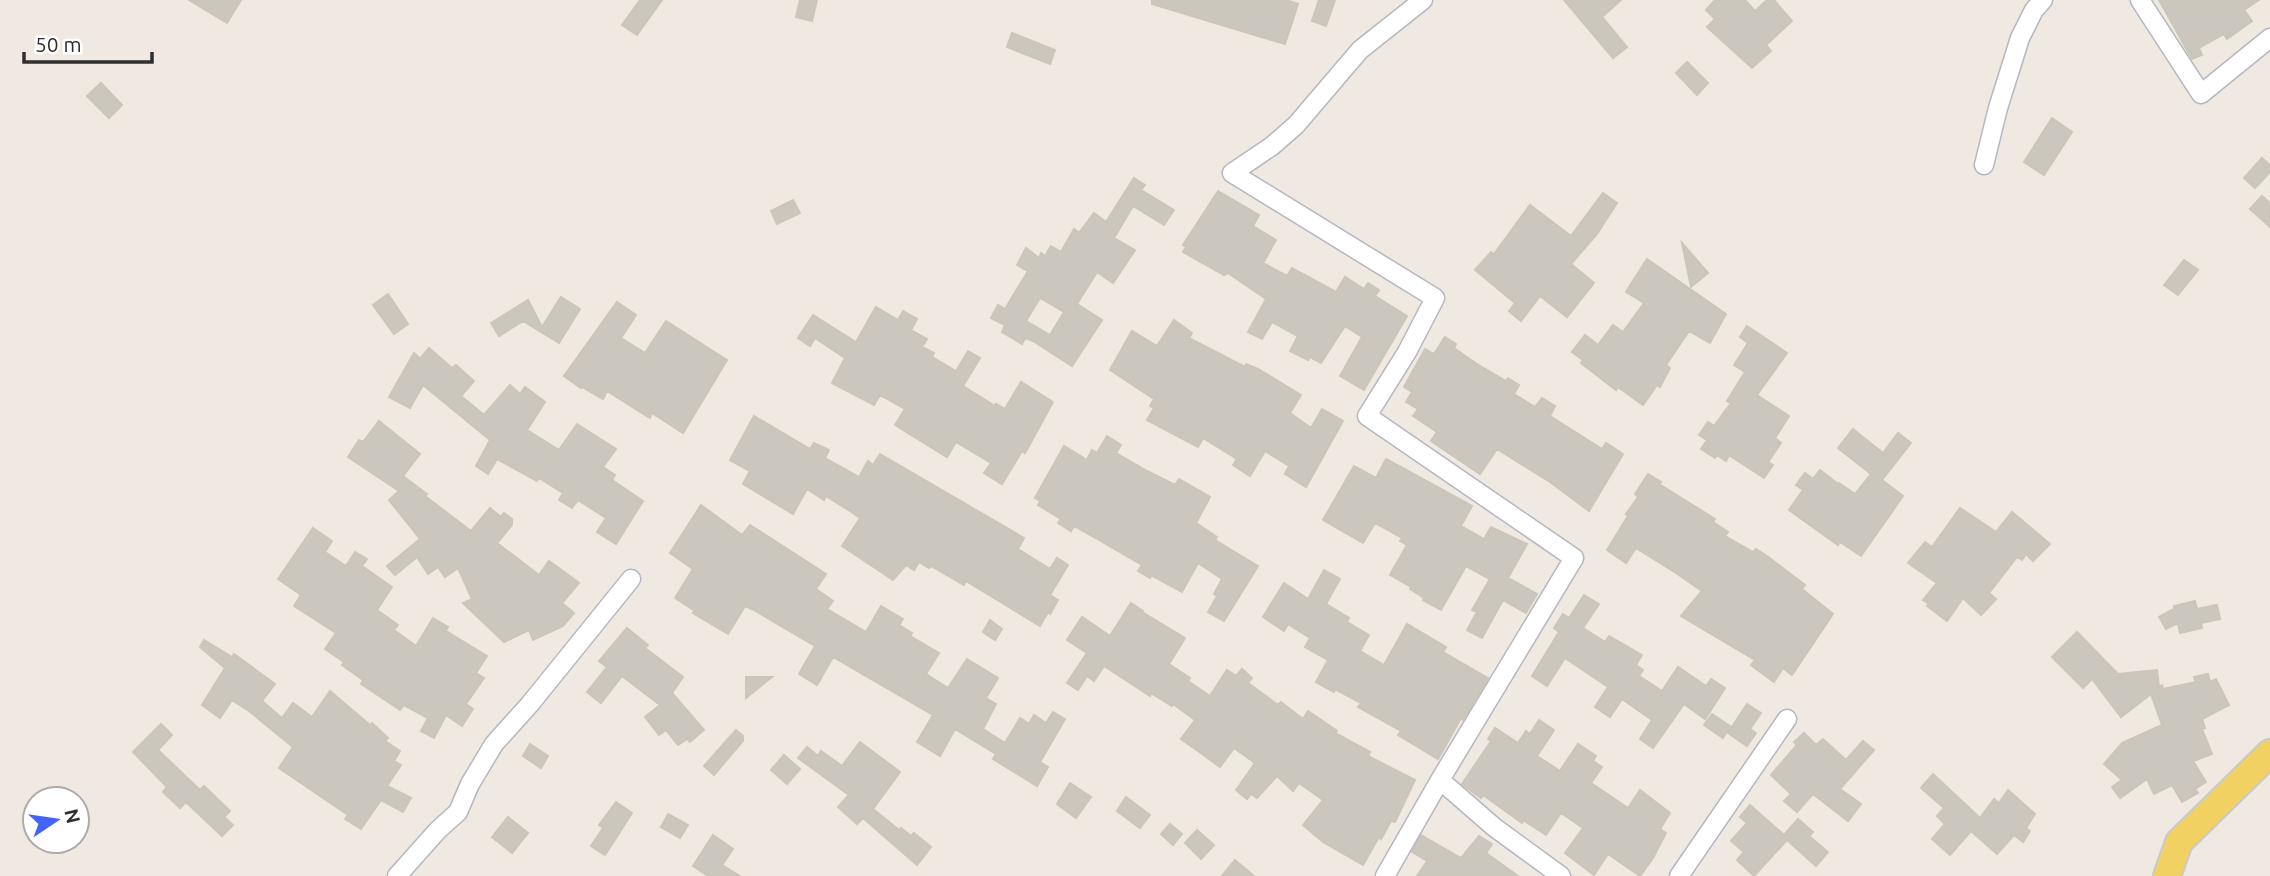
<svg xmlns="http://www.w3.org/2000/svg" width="2270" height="876" viewBox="0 0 2270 876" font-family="Ubuntu,sans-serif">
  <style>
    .building { fill: #cbc7bf; stroke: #cbc5ba; stroke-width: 2; fill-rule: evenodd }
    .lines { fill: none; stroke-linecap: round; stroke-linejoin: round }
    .minor-casing { stroke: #b4b7c1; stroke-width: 21 }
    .primary-casing { stroke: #c9c9c9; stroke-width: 30 }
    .minor { stroke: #fff; stroke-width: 18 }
    .primary { stroke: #f2d163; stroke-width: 26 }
  </style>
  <rect width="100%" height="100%" fill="#efe9e1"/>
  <!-- building -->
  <path class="building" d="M189,0H241L227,23Z
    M640,0H662L637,35L622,25Z
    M800,0H817L812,21L796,17Z
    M1152,0H1286L1298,4L1285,44L1152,4Z
    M1319,0H1335L1326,26L1312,21Z
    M1564,0H1621L1602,17L1627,47L1613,58Z
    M1715,0H1745L1755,11L1767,0H1774L1792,21L1766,45L1771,51L1752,68L1707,27L1715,19L1706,10Z
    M2159,0H2259L2244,10L2252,21L2227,39L2224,34L2199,48L2202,55L2192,59Z
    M1012,33L1055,50L1050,64L1007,47Z
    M1687,62L1708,83L1697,95L1676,73Z
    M101,83L122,105L109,118L87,96Z
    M2052,118L2072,132L2044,175L2024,162Z
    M2262,158L2270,165V172L2255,188L2244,178Z
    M1134,178L1145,185L1141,190L1174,210L1164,225L1133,206L1114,238L1135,250L1113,283L1097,272L1077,304L1102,320L1072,366L1033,341L1025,338L1022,344L1002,332L1005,325L991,318L998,305L1005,309L1028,271L1017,265L1026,248L1039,258L1041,253L1045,256L1051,246L1061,252L1074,229L1079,233L1094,213L1106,222ZM1040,298L1064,312L1050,335L1026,321Z
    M1218,191L1259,215L1253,226L1276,240L1263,263L1287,276L1292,268L1336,292L1345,277L1364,289L1368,283L1379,290L1375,296L1407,316L1364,390L1340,376L1362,337L1345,326L1321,363L1310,357L1308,360L1290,351L1298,336L1272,322L1262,339L1248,332L1266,299L1228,273L1224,275L1183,252L1186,247L1183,245Z
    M1603,193L1617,203L1597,234L1571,264L1594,283L1567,317L1540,296L1521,321L1509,311L1515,303L1475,270L1491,252L1494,254L1530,205L1571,236Z
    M2262,196L2270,203V227L2250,209Z
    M793,200L800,213L777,224L771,211Z
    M1682,243L1708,273L1691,287Z
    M1647,259L1726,314L1710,343L1689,331L1666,365L1670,368L1660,387L1657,385L1643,405L1618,387L1616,390L1581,363L1583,360L1572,352L1585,335L1598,345L1613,325L1623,332L1644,303L1626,292Z
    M2184,260L2198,270L2178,295L2164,285Z
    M388,294L408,324L394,334L373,305Z
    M561,297L580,309L559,343L523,321L499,336L491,323L528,300L542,327Z
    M617,302L636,315L621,338L645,353L666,321L727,360L683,433L652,413L650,418L607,391L603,399L582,387L581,388L564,376Z
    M876,307L898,320L903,311L917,319L911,330L927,339L922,347L934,353L932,357L956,371L968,351L980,358L963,386L995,406L996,404L1005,409L1021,382L1053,402L1025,453L1022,451L1002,484L984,473L991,463L956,442L947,457L895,425L905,409L880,395L874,405L832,383L845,358L815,338L810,346L798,338L813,315L856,342Z
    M1174,320L1192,333L1189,338L1245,367L1246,364L1258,369L1301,395L1290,413L1311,428L1322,409L1343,421L1306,487L1285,474L1289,466L1265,451L1250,476L1233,465L1237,459L1203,438L1198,447L1147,420L1154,408L1150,406L1154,399L1110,370L1132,331L1157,346Z
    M1747,326L1787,353L1757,395L1789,416L1775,438L1781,443L1768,462L1773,465L1764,478L1729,455L1726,461L1717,455L1715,458L1701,449L1707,440L1699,435L1708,422L1714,426L1731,403L1727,401L1745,372L1734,365L1748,343L1740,337Z
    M1445,337L1456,344L1454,348L1477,364L1506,381L1508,378L1519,385L1514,394L1535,407L1542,398L1555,406L1550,416L1602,449L1606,443L1623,454L1589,511L1550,482L1497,449L1480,474L1431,441L1437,432L1413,416L1418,409L1406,402L1412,392L1404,387L1425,349L1434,354Z
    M429,348L452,368L456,365L474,381L461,396L484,415L510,385L520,394L525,387L545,402L527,430L559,450L577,424L616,449L603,467L615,475L612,480L643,501L616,544L597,532L606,518L578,500L572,508L559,500L563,493L539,478L537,481L497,459L488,474L476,466L490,440L423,385L410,408L389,397L414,353L420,359Z
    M754,416L810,449L814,443L829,450L825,458L859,477L868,461L873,465L880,454L1024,538L1018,549L1050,569L1057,558L1068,565L1050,595L1058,600L1050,614L1048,612L1040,626L966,581L964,585L931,566L929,568L919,562L914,570L906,565L893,580L842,546L860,518L850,511L826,496L824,500L807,489L793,514L743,484L750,471L730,460Z
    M379,421L420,454L403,476L427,494L425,496L471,531L490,508L501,517L504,513L512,519V525L497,543L539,575L549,561L579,583L562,603L574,613L563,626L533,640L529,630L504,642L463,603L472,599L458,568L445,577L438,567L428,574L417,557L395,575L387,566L420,539L389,500L399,491L348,457L359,440L363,442Z
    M1853,429L1883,453L1898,433L1911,443L1882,480L1903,496L1861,556L1840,542L1838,545L1789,510L1803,490L1796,485L1805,473L1813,479L1820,470L1838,484L1839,483L1855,494L1871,474L1838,448Z
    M1107,436L1121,445L1116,453L1147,471L1175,485L1179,479L1210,497L1196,523L1217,537L1215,540L1258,566L1224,621L1208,612L1217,596L1214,594L1222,579L1198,563L1182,592L1151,575L1150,578L1138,571L1142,565L1099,540L1074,526L1071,531L1058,523L1061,519L1038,505L1040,501L1035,498L1064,446L1087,460L1092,450L1097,453Z
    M1386,459L1472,506L1461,526L1484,539L1491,527L1527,544L1508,578L1537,594L1526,613L1503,600L1482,638L1467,630L1477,612L1472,610L1490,579L1466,566L1441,610L1423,600L1424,598L1410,589L1411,587L1390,575L1407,545L1400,541L1402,538L1375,523L1363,543L1323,520L1354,466L1376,478Z
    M1648,474L1661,482L1659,484L1715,519L1713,522L1728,532L1725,536L1753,552L1756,549L1767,556L1805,585L1802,589L1833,614L1792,675L1783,668L1774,682L1751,665L1755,660L1681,616L1702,591L1676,573L1636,548L1626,563L1607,550L1628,516L1626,514L1638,497L1635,494Z
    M701,505L742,535L750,525L826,574L816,589L833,601L827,609L866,632L881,606L903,619L899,625L912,633L910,636L939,653L926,674L948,688L967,659L998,678L986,698L996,704L983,729L1005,743L1020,718L1029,724L1034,715L1046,723L1053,712L1065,719L1040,762L1048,767L1037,786L993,759L996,754L955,729L940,756L917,742L933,715L833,657L817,685L799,674L815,646L754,610L745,606L728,634L693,613L695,611L675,598L693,569L670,553Z
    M1960,508L1996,532L2012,512L2050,544L2033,561L2026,554L2022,560L2017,557L1989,593L1996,599L1981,615L1963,598L1947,621L1927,606L1929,604L1923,600L1937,583L1908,563L1925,542L1932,547Z
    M313,528L332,541L325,552L346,566L355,552L367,559L362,566L392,587L377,610L398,625L394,630L416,646L433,618L448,627L446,631L487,656L476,673L484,678L466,704L473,709L462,726L446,715L434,738L421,731L428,718L404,705L400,710L361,684L363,680L342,665L344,662L325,649L336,633L294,606L301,595L278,579Z
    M1324,570L1340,579L1326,604L1349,618L1347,622L1369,635L1360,651L1384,665L1407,624L1446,647L1443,652L1488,678L1463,720L1461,718L1438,759L1398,735L1401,731L1358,707L1361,703L1335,689L1334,692L1316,682L1328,660L1305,647L1310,638L1288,624L1284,631L1263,617L1284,583L1308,599Z
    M1584,595L1599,604L1583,628L1605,642L1609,636L1642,655L1636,665L1643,670L1639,676L1662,691L1678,667L1706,686L1711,679L1725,688L1705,719L1684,704L1653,748L1640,739L1652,720L1622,699L1610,717L1595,707L1608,687L1565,658L1547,686L1532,676L1559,632L1554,628L1563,614L1569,618Z
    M2195,601L2197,609L2217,605L2220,619L2201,623L2202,628L2180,633L2178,623L2166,629L2159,617L2174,609V606Z
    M1131,603L1143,611L1142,612L1185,638L1169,664L1190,678L1188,681L1210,696L1227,670L1236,676L1242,669L1252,678L1248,683L1278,705L1281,702L1303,719L1308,711L1337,731L1335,733L1370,752L1368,756L1415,780L1395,822L1391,821L1381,839L1379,837L1363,865L1323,842L1303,825L1323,800L1299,783L1293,791L1277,776L1257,798L1251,794L1247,799L1236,790L1255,763L1234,748L1220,767L1198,751L1181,739L1195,720L1173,704L1172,706L1151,693L1150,696L1104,666L1094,681L1087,676L1078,690L1067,683L1087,653L1067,640L1082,617L1110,636Z
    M990,620L1002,629L995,640L983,632Z
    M627,628L648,645L645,648L683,677L672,693L704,730L690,742L687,739L678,745L666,730L659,735L645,717L660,705L622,676L601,703L587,692L607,667L599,661Z
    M2077,632L2118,674L2157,670L2159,687L2162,685L2163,689L2196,682L2194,677L2208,674L2210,682L2216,679L2229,705L2202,719L2205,728L2202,729L2212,754L2193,761L2206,782L2195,789L2198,793L2182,802L2172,785L2154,794L2147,779L2120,798L2112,787L2122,780L2104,764L2122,743L2162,725L2151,694L2121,717L2092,679L2083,688L2052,657Z
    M204,640L232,657L234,654L275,684L262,701L282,718L293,703L312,717L330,691L370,725L372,723L388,738L385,741L400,751L394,761L401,765L387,786L411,798L403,812L381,800L361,829L345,819L348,815L279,768L293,747L249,711L232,700L220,718L202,705L225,668L200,647Z
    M746,677H772L746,698Z
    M1747,704L1761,713L1750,729L1756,733L1747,746L1728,733Z
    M1712,714L1730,726L1723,738L1704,725Z
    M1539,720L1554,730L1537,756L1560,771L1578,744L1596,756L1593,761L1602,767L1591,783L1628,808L1640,790L1670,813L1660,829L1666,833L1653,858L1640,876L1608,854L1594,875L1565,853L1583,828L1561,813L1546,835L1523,820L1522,823L1483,795L1481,798L1462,784L1491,741L1488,739L1495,728L1518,743L1526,731L1530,734Z
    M161,724L172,735L158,750L200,790L204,786L230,811L224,817L233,825L222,836L186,802L180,808L163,792L167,787L133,752Z
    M736,730L743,736V741L714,775L704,766Z
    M1804,733L1816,745L1823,739L1846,760L1863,741L1874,750L1840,789L1861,804L1848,821L1813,794L1797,812L1784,801L1791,794L1771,775L1797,745L1794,742Z
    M860,742L900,772L873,809L899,830L901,828L911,836L914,833L931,847L917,865L863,818L857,824L838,807L849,795L798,758L807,747L818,756L821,751L842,766Z
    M530,744L548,756L541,768L523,756Z
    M784,755L800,769L787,784L771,770Z
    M1933,774L1980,818L1994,799L1999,803L2008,790L2035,814L2026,828L2030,831L2023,842L2014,835L1997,854L1971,831L1950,855L1932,839L1945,824L1937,816L1944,808L1921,788Z
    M1070,783L1091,797L1076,818L1057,804Z
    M1126,797L1150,815L1140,828L1117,811Z
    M616,802L632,813L605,855L591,846L603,828L599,825Z
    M1750,805L1784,835L1798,819L1813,832L1809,836L1828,852L1816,866L1787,840L1754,876L1737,860L1744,852L1731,841L1747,823L1740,817Z
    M668,814L688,825L680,838L661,827Z
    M508,817L528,833L512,853L492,837Z
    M1170,824L1182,834L1173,845L1161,834Z
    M1197,830L1214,845L1201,859L1185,843Z
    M713,835L733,849L722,865L740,876H708L693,866Z
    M1421,835L1461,858L1479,836L1492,844L1486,853L1518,876H1417L1427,861L1412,852Z
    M1235,860L1254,876H1222Z"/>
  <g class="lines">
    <!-- minor casing -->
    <g class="minor-casing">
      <path id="minor" d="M1423,0L1360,50L1296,125L1272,146L1232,173L1435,298L1407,352L1367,416L1574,558L1440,780L1494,827L1561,876
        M2140,0L2201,94L2270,38
        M1984,165L1998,108L2020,38L2034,10L2043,0
        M397,876L438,830L458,812L470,784L494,744L530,704L631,579
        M1385,876L1440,780
        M1679,876L1787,719"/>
    </g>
    <!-- primary casing -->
    <g class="primary-casing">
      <path id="primary" d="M2167,876L2179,842L2270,753"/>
    </g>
    <!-- minor -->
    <use href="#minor" class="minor"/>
    <!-- primary -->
    <use href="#primary" class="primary"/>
  </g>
  <!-- north arrow -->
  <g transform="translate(56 820) rotate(77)"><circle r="33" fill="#ffffff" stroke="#ababab" stroke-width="2"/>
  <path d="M0-5L12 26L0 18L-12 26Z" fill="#4264fb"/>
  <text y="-10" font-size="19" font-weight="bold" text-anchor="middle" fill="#2e2e2e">N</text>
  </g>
  <!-- scale -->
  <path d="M24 52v10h128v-10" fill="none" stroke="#2e2e2e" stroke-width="3.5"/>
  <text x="35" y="52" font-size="21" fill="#2e2e2e" stroke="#ffffff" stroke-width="5" paint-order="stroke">50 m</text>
</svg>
